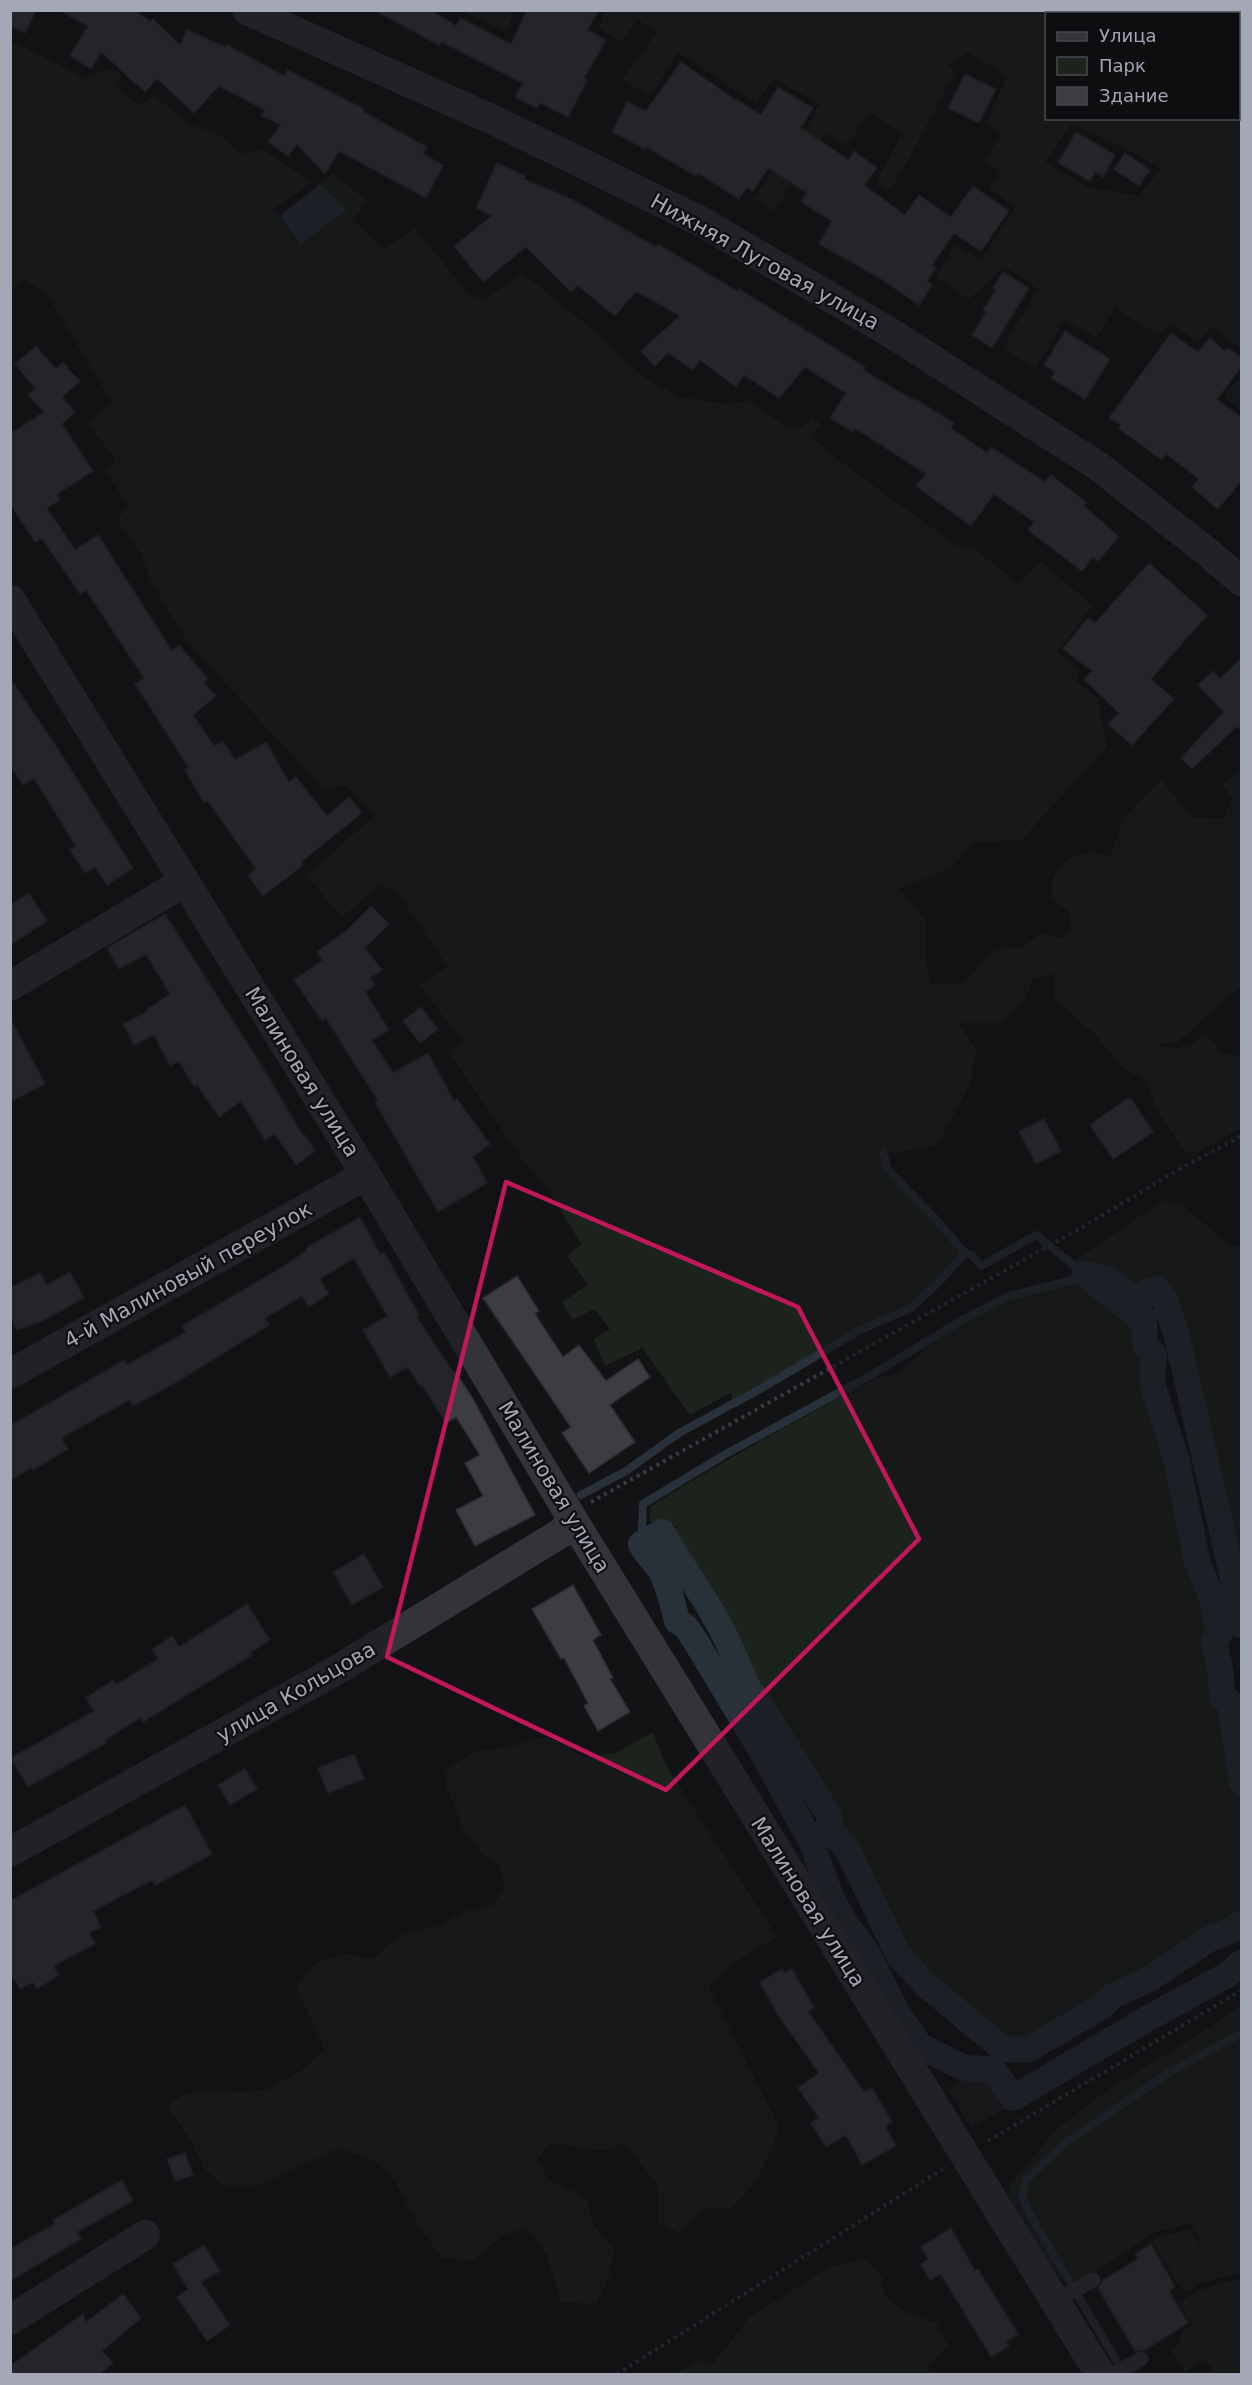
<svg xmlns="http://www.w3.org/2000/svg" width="1252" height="2385" viewBox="0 0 1252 2385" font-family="'DejaVu Sans',sans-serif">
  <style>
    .built { fill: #1f1f22 }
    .green { fill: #1b231c; fill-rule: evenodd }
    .water { fill: #283039 }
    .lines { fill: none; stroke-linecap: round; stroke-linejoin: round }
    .stream { stroke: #283039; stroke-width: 8 }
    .canal { stroke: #283039; stroke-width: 26 }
    .building { fill: #3c3d42; stroke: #2d2c31; stroke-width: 1.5 }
    .path { stroke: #393b41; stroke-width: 4; stroke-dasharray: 3 4.5; stroke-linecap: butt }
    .lane { stroke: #33343a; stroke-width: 15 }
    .street { stroke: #33343a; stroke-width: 30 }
    .marked { fill: none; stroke: #c2185b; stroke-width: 4.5; stroke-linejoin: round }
    .labels { text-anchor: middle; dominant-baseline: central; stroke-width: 4.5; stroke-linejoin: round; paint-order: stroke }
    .street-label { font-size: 21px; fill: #a3a7b6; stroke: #0e0e10 }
  </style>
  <rect width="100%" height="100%" fill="#131315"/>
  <!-- built -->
  <path class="built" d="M977,2073L991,2074L1012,2104L971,2128L947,2088Z"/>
  <!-- green -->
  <path class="green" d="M607,10L1241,11V348L1211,327L1198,342L1171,322L1158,334L1115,308L1097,337L1064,320L1036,368L1003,348L1038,289L1004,266L969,299L936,277L955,245L981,260L1015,207L989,188L1000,172L985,161L1001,134L986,124L1007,76L968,52L947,65L955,72L901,173L887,192L876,183L902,133L870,112L847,145L825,133L774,211L754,199L800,129L807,127L820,104L773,78L756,104L678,52L650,97L623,79L657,32L637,19L621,42L599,27ZM1046,14H1238V118H1046ZM1071,124L1124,147L1161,169L1139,196L1087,187L1045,162Z
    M463,11H515L505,32Z
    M10,40L84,78L109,69L123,76L115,86L140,106L154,96L188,123L222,137L240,154L261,149L312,182L254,222L274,209L299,244L347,210L320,184L333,173L368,202L352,219L384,249L415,228L469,295L484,300L522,273L604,339L644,378L680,397L730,405L749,400L782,425L799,430L812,416L820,424L811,436L832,455L894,501L958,546L974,549L1019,584L1041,561L1092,606L1057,652L1080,671L1075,681L1097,697L1107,747L1021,840L974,842L953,866L899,889L926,920V962L930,985L964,983L994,949L1022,948L1042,933L1061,939L1072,926L1067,909L1053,901C1053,897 1050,891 1051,887C1056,860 1085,843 1109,858L1124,818L1161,780L1192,817L1224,819L1232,799L1223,784L1241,769V986L1176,1043L1156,1044C1180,1052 1187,1048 1206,1034L1223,1054L1241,1056V1128L1197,1152H1185L1156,1108L1146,1081L1122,1067L1095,1034L1053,997L1055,974L1032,979L1025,1000L1000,1023H958L976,1050L970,1084L938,1144L906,1151L883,1152L888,1171L933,1216L965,1253L938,1283L911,1308L860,1330L733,1404L731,1393L690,1415L642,1348L605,1366L594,1339L610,1329L594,1309L572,1320L562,1302L588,1285L567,1256L581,1244L549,1190L522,1159L449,1052L463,1041L419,985L448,967L400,896L381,884L342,917L307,876L375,815L347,786L323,788L189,644L153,585L141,554L117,520L128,506L106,471L116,459L87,423L112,403L46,293L25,279L11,289Z
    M1241,377V410L1224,397Z
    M1164,1200L1183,1206L1228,1244L1241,1248V1626L1236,1591L1177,1337L1166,1302L1157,1289L1145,1293L1139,1302L1108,1279L1085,1274L1071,1263Z
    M1091,1279L1136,1315L1144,1318L1145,1344L1154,1355L1152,1376L1154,1390L1177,1461L1197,1561L1213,1600L1219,1635L1214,1641L1221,1674L1222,1697L1230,1702L1241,1782V1923L1228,1932L1209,1940L1148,1980L1110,1997L1103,2006L1027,2050L1003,2049L926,1985L899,1956L847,1849L832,1832L828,1814L757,1699L750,1692L724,1633L662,1532L672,1530L682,1524L665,1530L649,1520L651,1506C706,1472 762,1439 819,1409C844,1395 870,1378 898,1373C932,1345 966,1311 1009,1296C1036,1287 1064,1287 1091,1279Z
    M653,1732L665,1764L777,1937L735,1961L708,1987L780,2128L757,2180L732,2208L704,2209L680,2233L658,2222V2185L624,2142L602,2151L549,2142L537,2161L549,2180L586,2198L594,2226L614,2249L608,2280L596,2304L560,2302L547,2254L526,2226L501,2237L473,2260L442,2258L421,2229L393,2178L374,2160L339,2148L259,2185H222L205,2169L190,2139L168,2106L187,2093H223L266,2090L300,2072L325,2049L296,1986L316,1963L345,1954L374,1959L397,1937L434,1927L464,1912L494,1905L504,1887L500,1866L484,1856L464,1830L445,1783L448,1768L475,1752L510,1747L543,1737L564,1744L583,1758L616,1753Z
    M1241,2005V2273L1199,2283L1189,2292L1181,2289L1153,2242L1156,2238L1190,2229L1201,2249H1203L1190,2223L1152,2233L1127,2251L1089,2274L1070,2281L1067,2276L1063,2279H1050L1008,2201L1009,2185L1058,2128L1108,2090L1212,2026Z
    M866,2259L882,2277L884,2295L903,2311L936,2323L948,2346L929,2364V2374H676L696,2360L713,2364L749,2318L829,2267Z
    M1236,2279H1241V2374H1217L1206,2360L1184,2372L1171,2349L1181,2344L1180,2333L1191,2326L1179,2302L1199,2291Z"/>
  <!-- water -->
  <path class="water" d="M320,184L347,210L300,244L280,216Z"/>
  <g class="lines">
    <!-- stream -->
    <path class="stream" d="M965,1253L971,1254L981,1266L1036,1235L1136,1315L1144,1318
      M581,1495L626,1471L679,1433L762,1388L860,1330L911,1308L938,1283L965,1253L933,1216L888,1170L883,1152
      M653,1549L642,1529L643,1504L724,1455L873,1374L962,1320L1009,1296L1088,1276
      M1123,2372L1032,2218L1022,2196L1026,2180L1062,2145L1170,2072L1242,2033"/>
    <!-- canal -->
    <path class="canal" d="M1242,1626L1236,1591L1177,1337L1166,1302L1158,1289L1145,1293L1139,1302L1108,1279L1085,1274L1136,1315L1144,1318L1145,1344L1154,1355L1152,1376L1154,1390L1177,1461L1197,1561L1213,1601L1219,1635L1214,1641L1221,1674L1222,1697L1230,1702L1242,1782
      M1242,1923L1228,1932L1209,1939L1148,1980L1110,1997L1103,2006L1027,2050L1003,2049L926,1985L899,1956L847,1849L832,1832L828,1814L757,1699L750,1692C740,1672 733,1651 723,1632C705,1597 681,1566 662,1532L641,1544C645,1554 655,1561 661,1571C669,1587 673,1604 677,1621L686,1627L696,1642L762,1752L811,1841L832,1900L847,1926L865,1949L896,2011L920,2046L964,2068L993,2069L1013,2098L1152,2016L1227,1975L1242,1962"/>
  </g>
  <!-- building -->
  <path class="building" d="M10,10H36L25,33L10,26Z
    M59,10H133L150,21L153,19L180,45L187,30L225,47L227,45L284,76L287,70L364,109L362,111L427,147L423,154L443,165L426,198L339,151L325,174L297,144L288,156L268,142L281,125L262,116L265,110L219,86L194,113L157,79L145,92L101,52L91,69L70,56L88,26Z
    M374,10H431L456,26L460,18L511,44L527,10H599L587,30L606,40L584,78L587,80L568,117L540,103L537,108L515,97L523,83L442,42L439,45Z
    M681,62L736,100V99L761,115L778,87L813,108L801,128L849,160L854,151L877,168L864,185L905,215L919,195L951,217L973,186L1009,211L981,251L954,233L932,265L936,268L927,281L932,285L919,305L878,277L819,244L832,221L801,202L807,193L770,169L768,168L753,191L747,187L739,199L698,173L696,176L646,147L645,149L612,132L627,102L646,111Z
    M965,74L996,89L979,123L948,108Z
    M1076,132L1115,155L1103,177L1095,172L1090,181L1058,163Z
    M1125,153L1150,170L1139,186L1114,169Z
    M497,163L526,176L524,179L573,200L656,247L658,244L737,291L739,289L865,367L863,370L913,400L914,398L954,423L951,428L987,453L991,447L1045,482L1051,475L1087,503L1084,506L1119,537L1098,561L1093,557L1082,571L1028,530L1034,522L994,494L971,526L916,486L926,474L855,428L853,432L830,418L846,393L805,367L779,398L744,375L736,387L700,360L693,370L668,353L655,366L641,351L680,316L636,291L615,316L577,285L571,292L526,247L483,282L454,246L492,216L476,208Z
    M1003,272L1029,288L992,348L972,335L986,312L983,310L996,290L993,288Z
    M1065,331L1110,359L1085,399L1051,378L1055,372L1044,365Z
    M1171,333L1198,352L1210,338L1225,351L1228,348L1242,358V366L1217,399L1242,418V480L1218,509L1192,487L1199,479L1166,454L1162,460L1118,428L1121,425L1109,418Z
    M36,346L56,369L63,363L80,381L62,397L75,412L62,424L93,471L57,494L60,500L47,508L75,550L98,535L172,651L179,645L208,679L204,682L216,696L193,715L214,746L223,741L235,760L266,742L289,782L296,777L327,816L349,797L362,813L301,862L303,865L263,896L248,875L256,869L208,801L204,803L185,770L189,768L135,684L144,678L86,590L80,594L42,538L35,542L10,504V434L44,412L28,395L35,388L15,364Z
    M1149,563L1207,615L1151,679L1174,699L1132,745L1108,724L1119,713L1084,679L1092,671L1063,649L1088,618L1095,623Z
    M1242,658V731L1237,726L1192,769L1181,758L1224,712L1198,685L1213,671L1220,679Z
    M10,678L60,752L133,868L107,885L95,867L85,873L70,850L76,846L34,778L23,785L10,766Z
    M29,893L47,921L10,945V905Z
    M371,906L389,924L365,948L382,970L370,978L375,985L365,992L389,1030L372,1040L393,1073L428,1053L454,1101L457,1099L490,1144L473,1157L487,1183L438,1212L375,1102L378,1101L326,1018L322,1021L294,980L323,960L317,952L347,930Z
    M165,914L268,1076L303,1136L305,1135L315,1151L296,1165L275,1134L265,1140L241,1101L219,1117L197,1085L194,1087L179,1061L170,1066L154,1035L134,1045L123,1024L147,1012L146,1010L170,994L146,954L119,969L107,948Z
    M421,1007L438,1029L420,1043L403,1021Z
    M10,1018L45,1084L10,1102Z
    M1130,1097L1153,1132L1113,1159L1090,1125Z
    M1044,1119L1061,1151L1036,1164L1019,1131Z
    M360,1217L380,1254L384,1252L419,1315L416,1316L453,1372L455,1371L473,1399L535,1515L475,1546L456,1510L483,1496L465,1463L480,1455L456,1417L446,1423L422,1385L420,1386L408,1367L390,1377L363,1330L387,1316L354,1258L320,1279L329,1294L309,1307L302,1296L265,1318L269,1325L175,1383L133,1406L129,1400L61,1438L68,1449L33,1470L32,1467L10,1481V1426L124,1360L127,1365L186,1332L182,1326L284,1266L307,1250L306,1248Z
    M70,1272L84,1298L42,1321L17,1330L10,1315V1288L40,1273L47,1285Z
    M517,1276L539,1311L535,1314L563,1357L579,1345L606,1381L638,1359L650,1377L610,1405L635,1442L589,1473L562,1433L571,1427L483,1298Z
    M364,1554L383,1587L352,1605L333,1572Z
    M573,1585L601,1635L593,1640L613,1678L610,1679L630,1712L598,1731L584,1706L588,1703L564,1658L561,1659L532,1609Z
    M247,1604L270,1640L250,1653L252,1655L143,1722L141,1717L105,1740L106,1743L28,1787L11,1758L94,1711L86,1698L113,1680L116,1685L158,1659L152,1649L172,1636L179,1647Z
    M354,1754L364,1779L328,1793L318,1768Z
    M245,1769L257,1789L230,1805L218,1785Z
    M185,1805L212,1854L156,1885L152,1880L93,1911L101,1927L89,1933L95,1944L53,1966L59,1975L37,1989L33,1982L20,1989L10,1972V1901Z
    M782,1969L784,1973L792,1969L814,2008L808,2011L864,2092L872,2088L892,2122L885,2126L896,2146L862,2165L846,2135L826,2147L811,2123L819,2118L798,2088L819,2073L778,2015L760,1982Z
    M185,2153L193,2175L175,2181L167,2159Z
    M122,2180L133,2201L77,2232L81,2239L10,2281V2249L55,2224L53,2220Z
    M951,2228L975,2271L978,2269L1018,2334L1006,2342L1009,2346L991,2357L941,2274L930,2280L921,2264L928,2259L921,2247Z
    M1151,2244L1175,2287L1169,2291L1188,2323L1145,2350L1135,2351L1098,2288L1103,2280L1138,2259L1135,2254Z
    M204,2245L220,2271L201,2282L230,2325L207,2341L177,2297L188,2289L173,2264Z
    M123,2294L141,2318L102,2351L113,2363L99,2374H10V2366L83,2314L86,2322Z"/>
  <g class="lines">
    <!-- path -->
    <path class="path" d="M591,1502L1081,1228L1183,1167L1242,1136
      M988,2141L1242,1990
      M617,2374L943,2169"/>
    <!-- lane -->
    <path class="lane" d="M1055,2301L1093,2280
      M1114,2374L1141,2359"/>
    <!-- street -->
    <path class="street" d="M247,10L500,123L704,223L891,333L1098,466L1206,551L1242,582
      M10,599L366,1175L573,1520L1100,2374
      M10,986L184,882
      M10,1374L366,1175
      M10,1852L340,1668L561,1533L573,1520
      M10,2320L145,2235"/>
  </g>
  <!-- marked area -->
  <path d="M0 0H1252V2385H0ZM506,1182L798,1307L919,1539L666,1790L387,1657Z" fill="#131315" fill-opacity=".55" fill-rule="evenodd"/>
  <path class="marked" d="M506,1182L798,1307L919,1539L666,1790L387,1657Z"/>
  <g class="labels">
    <!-- street labels -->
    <g class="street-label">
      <text transform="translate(765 262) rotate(29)">Нижняя Луговая улица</text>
      <text transform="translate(302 1072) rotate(58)">Малиновая улица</text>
      <text transform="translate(188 1275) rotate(-29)">4-й Малиновый переулок</text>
      <text transform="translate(554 1487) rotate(59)">Малиновая улица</text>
      <text transform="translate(296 1692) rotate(-30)">улица Кольцова</text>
      <text transform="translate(808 1902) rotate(58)">Малиновая улица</text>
    </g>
  </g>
  <!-- border -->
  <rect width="1252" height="2385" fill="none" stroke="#a3a7b6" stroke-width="24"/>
  <!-- legend -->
  <rect x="1045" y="12" width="195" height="108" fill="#0e0e10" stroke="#4a4b52" stroke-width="1.5"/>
  <rect x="1057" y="32" width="30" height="9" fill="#33343a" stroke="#4a4b52" stroke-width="1.5"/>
  <text x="1099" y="42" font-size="18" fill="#a3a7b6">Улица</text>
  <rect x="1057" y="57" width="30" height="18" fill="#1b231c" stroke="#4a4b52" stroke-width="1.5"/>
  <text x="1099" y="72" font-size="18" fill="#a3a7b6">Парк</text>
  <rect x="1057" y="87" width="30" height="18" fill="#3c3d42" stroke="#4a4b52" stroke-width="1.5"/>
  <text x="1099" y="102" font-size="18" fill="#a3a7b6">Здание</text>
</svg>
